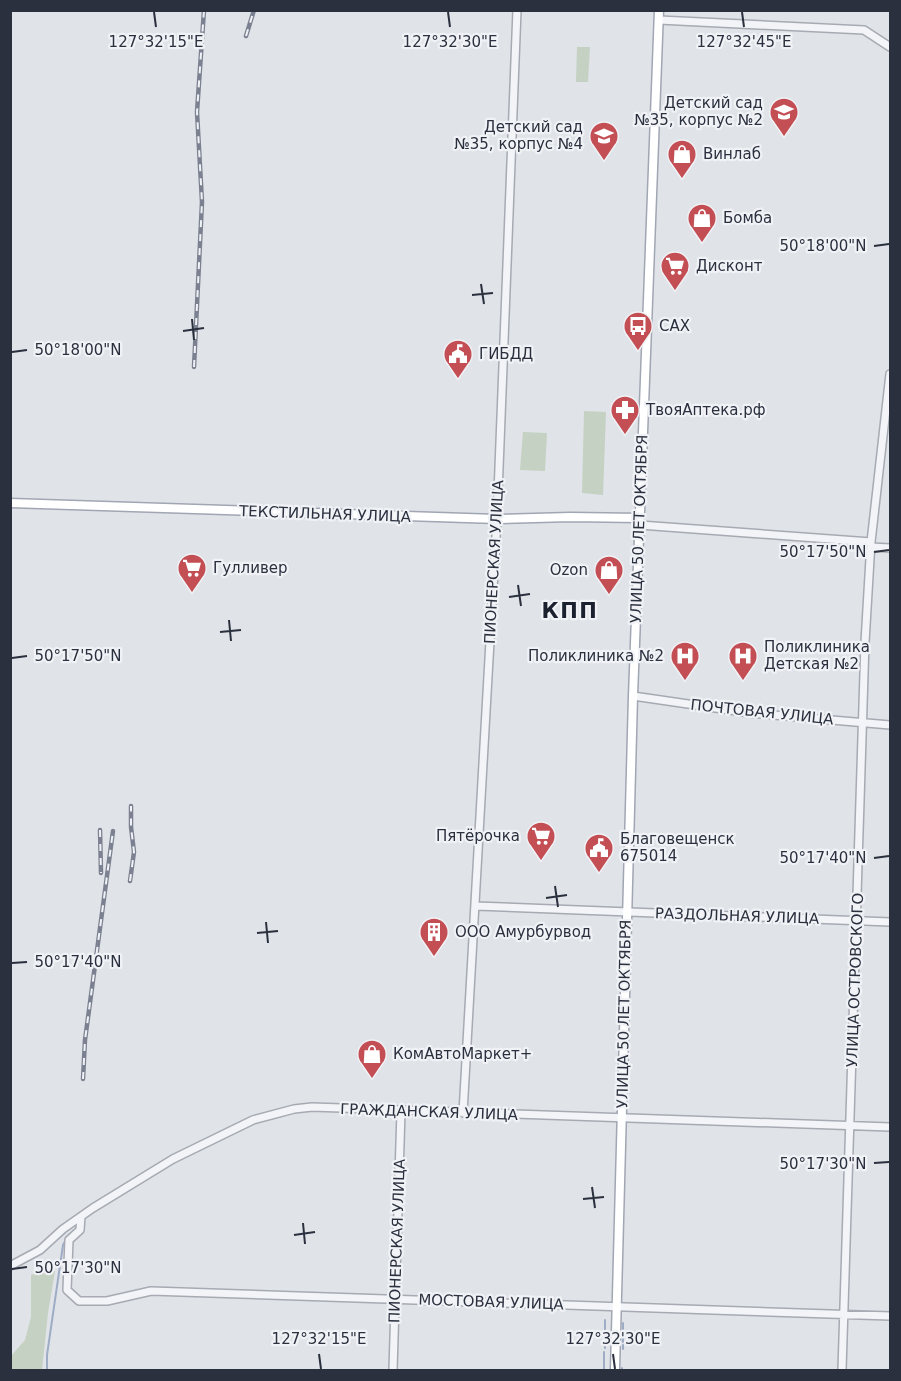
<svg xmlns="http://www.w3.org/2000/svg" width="901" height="1381" viewBox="0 0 901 1381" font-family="'DejaVu Sans',sans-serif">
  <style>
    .green { fill: #c5d1c2 }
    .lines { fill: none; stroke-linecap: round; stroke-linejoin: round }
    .stream { stroke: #9eadc5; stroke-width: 2 }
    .minor-casing { stroke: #a6aab2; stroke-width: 10 }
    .major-casing { stroke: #a1a6b3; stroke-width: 11 }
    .minor { stroke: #f3f4f7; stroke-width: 7 }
    .major { stroke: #fff; stroke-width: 8 }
    .rail-casing { stroke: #7b8190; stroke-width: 4.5 }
    .rail { stroke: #f0f2f6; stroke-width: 2; stroke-dasharray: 7; stroke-linecap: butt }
    .ticks { fill: none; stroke: #2a303e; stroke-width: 2 }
    .labels { text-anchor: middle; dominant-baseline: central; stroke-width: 4.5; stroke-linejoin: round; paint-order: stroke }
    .poi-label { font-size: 15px; fill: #2a303e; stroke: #f0f2f6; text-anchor: start }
    .street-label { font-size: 15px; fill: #2a303e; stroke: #f0f2f6 }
    .district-label { font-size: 21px; font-weight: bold; letter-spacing: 1.5px; fill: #1c212f; stroke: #f0f2f6 }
    .ticks-label { font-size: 15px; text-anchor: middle; fill: #2a303e; stroke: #f0f2f6; stroke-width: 4.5; stroke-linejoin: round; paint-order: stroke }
  </style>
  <rect width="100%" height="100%" fill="#e0e3e8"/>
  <!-- green -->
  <path class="green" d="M577,47H590L588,82H576Z
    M584,411L606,412L603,495L582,493Z
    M523,432L547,433L545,471L520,470Z
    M45,1269L55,1271L48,1313L42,1370H11V1356L25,1340L31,1317V1275Z"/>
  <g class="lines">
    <!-- stream -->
    <path class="stream" d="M623,1334V1323
      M623,1342V1338
      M605,1348V1320
      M623,1349V1345
      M47,1370V1355L63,1245L67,1238
      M604,1370V1352
      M622,1370V1368"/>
    <!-- minor casing -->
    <g class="minor-casing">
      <path id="minor" d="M659,20L864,30L890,47
        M640,525L871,542
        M871,547L890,548
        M633,696L750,713L890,725
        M476,906L890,922
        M463,1113L497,519L517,10
        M81,1217L80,1230L69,1240L67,1290L79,1301H107L151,1291L890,1316
        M10,1266L40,1250L63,1229L93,1208L173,1159L253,1120L294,1109L312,1107L890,1127
        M393,1370L401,1111
        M842,1370L865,642L871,542L890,374"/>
    </g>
    <!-- major casing -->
    <g class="major-casing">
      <path id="major" d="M10,503L497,519L570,517L640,518
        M615,1370L633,696L659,10"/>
    </g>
    <!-- minor -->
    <use href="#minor" class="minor"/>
    <!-- major -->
    <use href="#major" class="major"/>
    <!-- rail casing -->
    <g class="rail-casing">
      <path id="rail" d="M246,36L254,10
        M194,367L202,202L197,112L204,10
        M100,830L101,873
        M130,881L134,852L131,827V806
        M83,1079L85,1040L113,831"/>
    </g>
    <!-- rail -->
    <use href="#rail" class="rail"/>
  </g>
  <!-- ticks -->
  <path class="ticks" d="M154,12L156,27M448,12L450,27M742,12L744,27M874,246L889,244M481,284L484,304M472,295L493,293M192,319L194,340M183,331L204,328M12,352L27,350M874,552L889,550M518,585L521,606M509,597L530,594M229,620L231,641M220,632L241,630M12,658L27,656M874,858L889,856M555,886L558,907M546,898L567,895M266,922L268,943M257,933L278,931M12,963L27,962M874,1163L889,1162M592,1187L595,1208M583,1199L604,1197M303,1223L305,1244M294,1235L315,1232M12,1269L27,1267M319,1354L321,1369M613,1354L615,1369"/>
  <!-- icons -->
  <defs>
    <g id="school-pin" transform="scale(1.5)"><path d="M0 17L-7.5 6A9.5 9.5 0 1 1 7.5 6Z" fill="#c34f55" stroke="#f0f2f6"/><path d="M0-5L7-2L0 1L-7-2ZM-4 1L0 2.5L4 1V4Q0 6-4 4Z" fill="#fff"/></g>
    <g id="shop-pin" transform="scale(1.5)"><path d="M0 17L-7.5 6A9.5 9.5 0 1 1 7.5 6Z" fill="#c34f55" stroke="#f0f2f6"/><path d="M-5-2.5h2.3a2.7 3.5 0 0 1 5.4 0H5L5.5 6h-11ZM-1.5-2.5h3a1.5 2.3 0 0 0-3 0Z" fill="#fff"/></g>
    <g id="supermarket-pin" transform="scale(1.5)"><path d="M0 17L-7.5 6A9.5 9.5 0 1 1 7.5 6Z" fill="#c34f55" stroke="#f0f2f6"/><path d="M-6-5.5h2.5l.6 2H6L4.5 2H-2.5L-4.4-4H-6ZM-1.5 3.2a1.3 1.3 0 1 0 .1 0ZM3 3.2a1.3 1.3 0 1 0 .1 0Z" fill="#fff"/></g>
    <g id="bus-pin" transform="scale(1.5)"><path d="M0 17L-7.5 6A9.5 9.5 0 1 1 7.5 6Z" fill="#c34f55" stroke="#f0f2f6"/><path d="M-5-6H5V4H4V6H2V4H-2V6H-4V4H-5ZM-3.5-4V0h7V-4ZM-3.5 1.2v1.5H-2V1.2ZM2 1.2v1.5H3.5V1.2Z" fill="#fff"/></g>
    <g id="civic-pin" transform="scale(1.5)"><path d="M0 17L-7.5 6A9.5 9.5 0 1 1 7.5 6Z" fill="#c34f55" stroke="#f0f2f6"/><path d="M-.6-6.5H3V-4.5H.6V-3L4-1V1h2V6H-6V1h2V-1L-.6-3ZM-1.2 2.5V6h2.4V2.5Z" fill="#fff"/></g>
    <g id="pharmacy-pin" transform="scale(1.5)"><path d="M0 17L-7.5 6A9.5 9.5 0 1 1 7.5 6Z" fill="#c34f55" stroke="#f0f2f6"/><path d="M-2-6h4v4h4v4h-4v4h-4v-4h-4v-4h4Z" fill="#fff"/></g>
    <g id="hospital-pin" transform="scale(1.5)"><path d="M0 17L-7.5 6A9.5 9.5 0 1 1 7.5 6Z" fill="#c34f55" stroke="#f0f2f6"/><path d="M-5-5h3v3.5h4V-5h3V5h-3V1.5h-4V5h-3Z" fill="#fff"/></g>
    <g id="building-pin" transform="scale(1.5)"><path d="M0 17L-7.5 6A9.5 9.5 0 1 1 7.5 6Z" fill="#c34f55" stroke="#f0f2f6"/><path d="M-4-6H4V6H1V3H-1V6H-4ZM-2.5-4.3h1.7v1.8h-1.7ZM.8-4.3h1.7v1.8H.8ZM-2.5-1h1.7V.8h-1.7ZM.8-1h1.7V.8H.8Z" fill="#fff"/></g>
  </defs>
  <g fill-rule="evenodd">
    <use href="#school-pin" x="784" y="112"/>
    <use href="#school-pin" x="604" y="136"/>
    <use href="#shop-pin" x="682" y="154"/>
    <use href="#shop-pin" x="702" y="218"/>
    <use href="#supermarket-pin" x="675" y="266"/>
    <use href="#bus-pin" x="638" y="326"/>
    <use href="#civic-pin" x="458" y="354"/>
    <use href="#pharmacy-pin" x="625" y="410"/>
    <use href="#supermarket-pin" x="192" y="568"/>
    <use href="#shop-pin" x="609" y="570"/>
    <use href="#hospital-pin" x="685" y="656"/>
    <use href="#hospital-pin" x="743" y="656"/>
    <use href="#supermarket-pin" x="541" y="836"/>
    <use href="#civic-pin" x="599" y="848"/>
    <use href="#building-pin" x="434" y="932"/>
    <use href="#shop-pin" x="372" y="1054"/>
  </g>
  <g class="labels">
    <!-- poi labels -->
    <g class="poi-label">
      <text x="763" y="103" text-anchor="end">Детский сад<tspan x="763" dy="17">№35, корпус №2</tspan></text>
      <text x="583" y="127" text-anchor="end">Детский сад<tspan x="583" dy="17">№35, корпус №4</tspan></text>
      <text x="703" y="154">Винлаб</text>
      <text x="723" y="218">Бомба</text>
      <text x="696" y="266">Дисконт</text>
      <text x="659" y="326">САХ</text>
      <text x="479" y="354">ГИБДД</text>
      <text x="646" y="410">ТвояАптека.рф</text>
      <text x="213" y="568">Гулливер</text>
      <text x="588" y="570" text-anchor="end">Ozon</text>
      <text x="764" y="647">Поликлиника<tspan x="764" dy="17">Детская №2</tspan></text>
      <text x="664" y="656" text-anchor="end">Поликлиника №2</text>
      <text x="520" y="836" text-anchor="end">Пятёрочка</text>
      <text x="620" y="839">Благовещенск<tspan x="620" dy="17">675014</tspan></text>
      <text x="455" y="932">ООО Амурбурвод</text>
      <text x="393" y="1054">КомАвтоМаркет+</text>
    </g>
    <!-- street labels -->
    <g class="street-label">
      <text transform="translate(325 514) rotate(2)">ТЕКСТИЛЬНАЯ УЛИЦА</text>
      <text transform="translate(639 529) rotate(-88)">УЛИЦА 50 ЛЕТ ОКТЯБРЯ</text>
      <text transform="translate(494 562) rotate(-87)">ПИОНЕРСКАЯ УЛИЦА</text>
      <text transform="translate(762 712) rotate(6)">ПОЧТОВАЯ УЛИЦА</text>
      <text transform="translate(737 916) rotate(2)">РАЗДОЛЬНАЯ УЛИЦА</text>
      <text transform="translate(855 980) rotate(-88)">УЛИЦА ОСТРОВСКОГО</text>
      <text transform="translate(624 1014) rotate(-89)">УЛИЦА 50 ЛЕТ ОКТЯБРЯ</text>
      <text transform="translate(429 1112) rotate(2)">ГРАЖДАНСКАЯ УЛИЦА</text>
      <text transform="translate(397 1241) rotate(-88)">ПИОНЕРСКАЯ УЛИЦА</text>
      <text transform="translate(491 1302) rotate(2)">МОСТОВАЯ УЛИЦА</text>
    </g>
    <!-- district labels -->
    <g class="district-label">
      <text x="570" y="611">КПП</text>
    </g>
  </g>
  <g class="ticks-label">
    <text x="156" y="47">127°32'15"E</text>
    <text x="450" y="47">127°32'30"E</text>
    <text x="744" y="47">127°32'45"E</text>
    <text x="823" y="251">50°18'00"N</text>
    <text x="78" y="355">50°18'00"N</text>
    <text x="823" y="557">50°17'50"N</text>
    <text x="78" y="661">50°17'50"N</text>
    <text x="823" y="863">50°17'40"N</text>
    <text x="78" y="967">50°17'40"N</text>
    <text x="823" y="1169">50°17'30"N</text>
    <text x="78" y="1273">50°17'30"N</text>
    <text x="319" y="1344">127°32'15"E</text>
    <text x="613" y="1344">127°32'30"E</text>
  </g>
  <!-- border -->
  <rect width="901" height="1381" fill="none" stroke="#2a303e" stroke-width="24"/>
</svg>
